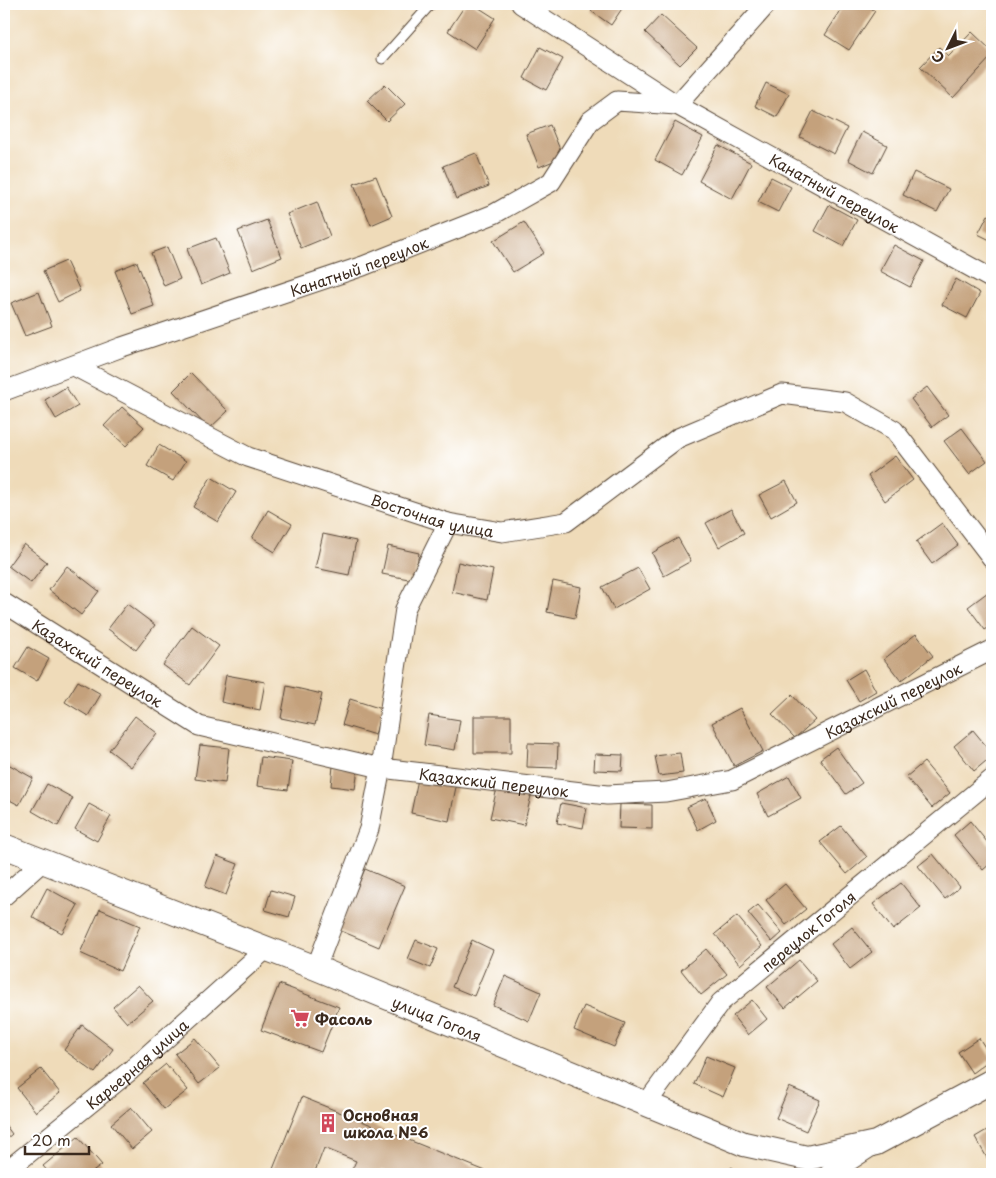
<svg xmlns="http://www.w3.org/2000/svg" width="996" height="1178" viewBox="0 0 996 1178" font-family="'Playpen Sans',sans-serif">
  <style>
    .building { fill: #c4a17c }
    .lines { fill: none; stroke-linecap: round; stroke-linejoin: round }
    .service-casing { stroke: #564535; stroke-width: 11 }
    .minor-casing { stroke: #564535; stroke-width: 21 }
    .tertiary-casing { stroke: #564535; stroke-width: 26 }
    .service { stroke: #fff; stroke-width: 9 }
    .minor { stroke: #fff; stroke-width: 19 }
    .tertiary { stroke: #fff; stroke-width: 24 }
    .labels { text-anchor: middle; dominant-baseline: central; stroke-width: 4; stroke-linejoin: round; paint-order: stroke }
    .street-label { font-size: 15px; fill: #3b2a1e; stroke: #fff }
    .poi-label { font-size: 15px; font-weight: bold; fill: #3b2a1e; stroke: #fff; text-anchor: start }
  </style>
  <rect width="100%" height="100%" fill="#fff"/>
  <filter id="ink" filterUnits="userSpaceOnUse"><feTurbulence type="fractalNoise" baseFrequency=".02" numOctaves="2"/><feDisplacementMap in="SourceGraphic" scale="10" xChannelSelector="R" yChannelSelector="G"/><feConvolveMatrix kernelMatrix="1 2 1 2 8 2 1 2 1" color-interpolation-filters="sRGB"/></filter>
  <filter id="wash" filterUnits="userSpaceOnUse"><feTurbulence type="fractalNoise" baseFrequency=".0096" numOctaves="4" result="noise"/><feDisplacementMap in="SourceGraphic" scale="20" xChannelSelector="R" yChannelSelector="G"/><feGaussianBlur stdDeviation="1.12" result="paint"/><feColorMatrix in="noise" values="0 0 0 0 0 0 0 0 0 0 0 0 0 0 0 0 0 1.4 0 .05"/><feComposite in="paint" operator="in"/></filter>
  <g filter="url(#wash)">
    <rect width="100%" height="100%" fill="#efdbb9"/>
    <g id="blocks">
      <!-- building -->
      <path class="building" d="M466,4H473L495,18L475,49L448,31Z
        M596,4H625L611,25L591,11Z
        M845,4H865L875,11L849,50L825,35Z
        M661,15L697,48L680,65L645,32Z
        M972,32L992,51V56L953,98L920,67L939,47L949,56Z
        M540,47L563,59L546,90L524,78Z
        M766,83L789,94L777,117L755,106Z
        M385,84L405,104L387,121L367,101Z
        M813,111L847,128L834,154L800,137Z
        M675,122L703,137L682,175L655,160Z
        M550,125L563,157L539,167L526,134Z
        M862,132L887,145L873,173L848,160Z
        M718,145L751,163L732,199L699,181Z
        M476,153L489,186L456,199L443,166Z
        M914,172L949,189L937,212L903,195Z
        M376,176L392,216L371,225L354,184Z
        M771,177L791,187L778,212L758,202Z
        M317,202L330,236L301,248L287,214Z
        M829,205L857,220L843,246L815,231Z
        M988,215L992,217V241L978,234Z
        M267,220L282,257L253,269L238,231Z
        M524,222L544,253L513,272L493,241Z
        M216,238L230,273L201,285L187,249Z
        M894,245L924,261L910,287L880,271Z
        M167,247L180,279L164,286L151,253Z
        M66,261L80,291L58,302L43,271Z
        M137,262L154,306L132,314L115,271Z
        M956,279L980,293L967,318L942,305Z
        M39,292L52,326L25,336L11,303Z
        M191,373L228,411L209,429L173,391Z
        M66,387L78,406L56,419L45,400Z
        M927,387L948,415L932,427L911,399Z
        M122,407L144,427L126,446L104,426Z
        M962,428L987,461L969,474L944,441Z
        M159,445L186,461L173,481L147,466Z
        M895,456L913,480L885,501L868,476Z
        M211,477L236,492L218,522L193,507Z
        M786,481L797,502L771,517L759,495Z
        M731,509L744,533L719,547L706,523Z
        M268,510L292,524L275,552L252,538Z
        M942,523L958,545L932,564L916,542Z
        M323,534L356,541L349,575L315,568Z
        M678,538L691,561L664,576L652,553Z
        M24,544L47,562L31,583L8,566Z
        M388,546L419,553L414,580L382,574Z
        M458,562L493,570L487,600L452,592Z
        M67,566L99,591L81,615L49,590Z
        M638,568L650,589L614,609L602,587Z
        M553,581L581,587L575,618L547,612Z
        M992,589V625L985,630L968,607Z
        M127,604L155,625L136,650L108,629Z
        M192,626L219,646L190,685L163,665Z
        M916,634L933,656L901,681L884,659Z
        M28,647L49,659L37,681L15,668Z
        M864,669L876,691L859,701L846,680Z
        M226,675L265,682L260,710L221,702Z
        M78,681L101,694L88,716L65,702Z
        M287,686L322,694L315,725L281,718Z
        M792,695L815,720L795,738L772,714Z
        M350,699L382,709L375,735L342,725Z
        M740,708L763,751L734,766L712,723Z
        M429,715L460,720L455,750L424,745Z
        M135,716L157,733L131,767L109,750Z
        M474,716H511V753H474Z
        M973,730L992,753V756L974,771L954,746Z
        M528,743L558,744L557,768L527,767Z
        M200,745L229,748L225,783L195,779Z
        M836,747L862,783L846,794L820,759Z
        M680,753L683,773L659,776L655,756Z
        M595,754L623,755L622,771L594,770Z
        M261,757L292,761L288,790L257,786Z
        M924,762L950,793L932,808L906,777Z
        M8,764L33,778L19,805L4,797V771Z
        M333,766L358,769L355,789L331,786Z
        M789,776L801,798L768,816L757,794Z
        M418,779L456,787L449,821L411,813Z
        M47,784L73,798L58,826L32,811Z
        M497,788L531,796L524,825L490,818Z
        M706,798L716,820L698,830L687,807Z
        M561,803L587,808L583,828L557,823Z
        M89,804L111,816L97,841L75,829Z
        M620,804L652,805V829L619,828Z
        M970,821L992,848V862L983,870L954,835Z
        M841,826L867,857L847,874L820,842Z
        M933,854L960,887L945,899L918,866Z
        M217,856L238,864L226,895L205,887Z
        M365,869L405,886L379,947L339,930Z
        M901,883L921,908L893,930L873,904Z
        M785,884L806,909L786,925L766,900Z
        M47,888L78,905L62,933L32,917Z
        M271,890L295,897L289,917L265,910Z
        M758,905L782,933L772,942L748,913Z
        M100,909L140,926L120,971L80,953Z
        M737,916L762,946L740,965L715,934Z
        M852,927L872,952L850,969L831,944Z
        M416,940L438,949L430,968L408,959Z
        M472,940L493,950L474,996L452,987Z
        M706,949L727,974L701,995L681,970Z
        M799,960L817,981L785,1008L767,987Z
        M505,976L541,992L529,1021L493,1005Z
        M279,984L339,1007L321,1052L261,1030Z
        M138,985L153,1001L127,1023L113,1007Z
        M752,1000L767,1019L748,1035L733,1016Z
        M584,1006L625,1023L614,1047L574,1030Z
        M82,1025L113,1049L95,1073L64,1050Z
        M195,1038L220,1068L199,1084L175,1054Z
        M979,1038L992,1058L972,1073L958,1052Z
        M706,1056L735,1068L723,1097L694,1084Z
        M166,1064L188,1090L164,1109L143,1083Z
        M41,1069L60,1093L36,1112L17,1088Z
        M789,1087L820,1100L806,1131L776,1118Z
        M302,1097L493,1174H396L382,1169L380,1174H350L356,1161L324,1148L314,1174H271Z
        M131,1107L152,1132L132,1149L111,1124Z
        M4,1123L12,1134L4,1141Z
        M992,1127V1161L990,1163L975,1137Z
        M78,1137L102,1165L90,1174H50L43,1166Z
        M732,1167L738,1174H723Z"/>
    </g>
  </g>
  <g filter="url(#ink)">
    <use href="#blocks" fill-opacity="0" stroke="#564535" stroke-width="1"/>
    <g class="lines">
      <!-- service casing -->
      <g class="service-casing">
        <path id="service" d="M382,59L431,4"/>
      </g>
      <!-- minor casing -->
      <g class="minor-casing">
        <g id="minor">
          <path id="s1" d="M521,4L677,105L992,279"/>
          <path id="s2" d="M74,366L248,457L448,523L502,532L566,522L678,438L782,394L845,402L894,430L992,558"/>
          <path id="s3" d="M4,391L122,347L363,266L494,214L551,182L590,121L617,101L677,105L767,4"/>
          <path id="s4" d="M4,603L199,726L381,768L607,795L666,792L732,780L992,650"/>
          <path d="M4,896L42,862"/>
          <path d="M316,968L369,829L381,768L405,609L448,523"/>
          <path id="s5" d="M646,1104L721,1002L992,779"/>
          <path id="s6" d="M4,1173L131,1070L266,949"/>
          <path d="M829,1174L869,1148"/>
        </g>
      </g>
      <!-- tertiary casing -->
      <g class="tertiary-casing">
        <g id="tertiary">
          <path id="s7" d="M4,846L316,968L744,1144L807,1158L876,1143L992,1081"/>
        </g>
      </g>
      <!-- service -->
      <use href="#service" class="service"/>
      <!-- minor -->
      <use href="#minor" class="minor"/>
      <!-- tertiary -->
      <use href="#tertiary" class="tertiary"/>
    </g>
  </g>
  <!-- icons -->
  <defs>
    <g id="supermarket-bare" transform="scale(1.5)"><path d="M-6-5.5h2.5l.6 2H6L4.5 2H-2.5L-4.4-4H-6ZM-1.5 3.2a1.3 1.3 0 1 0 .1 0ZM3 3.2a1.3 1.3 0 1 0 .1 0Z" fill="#d1495b" stroke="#fff" stroke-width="2.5" paint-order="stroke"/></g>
    <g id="building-bare" transform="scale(1.5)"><path d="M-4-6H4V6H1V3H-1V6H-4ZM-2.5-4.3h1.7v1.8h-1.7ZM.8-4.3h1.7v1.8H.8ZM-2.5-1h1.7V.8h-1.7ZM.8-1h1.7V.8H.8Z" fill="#d1495b" stroke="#fff" stroke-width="2.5" paint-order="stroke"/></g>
  </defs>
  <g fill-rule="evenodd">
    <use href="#supermarket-bare" x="300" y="1018"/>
    <use href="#building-bare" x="328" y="1123"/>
  </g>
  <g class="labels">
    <!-- street labels -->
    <g class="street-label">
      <text stroke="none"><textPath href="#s1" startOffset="366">Канатный переулок</textPath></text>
      <text stroke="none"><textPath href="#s3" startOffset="376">Канатный переулок</textPath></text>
      <text stroke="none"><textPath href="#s2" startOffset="390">Восточная улица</textPath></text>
      <text stroke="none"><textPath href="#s4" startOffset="111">Казахский переулок</textPath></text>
      <text stroke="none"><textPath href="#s4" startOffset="951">Казахский переулок</textPath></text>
      <text stroke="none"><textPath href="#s4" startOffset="531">Казахский переулок</textPath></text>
      <text stroke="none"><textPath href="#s5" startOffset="239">переулок Гоголя</textPath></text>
      <text stroke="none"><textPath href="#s7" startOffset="466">улица Гоголя</textPath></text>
      <text stroke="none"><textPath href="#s6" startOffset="172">Карьерная улица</textPath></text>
    </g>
    <!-- poi labels -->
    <g class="poi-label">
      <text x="315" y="1018">Фасоль</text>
      <text x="343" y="1114">Основная<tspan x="343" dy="17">школа №6</tspan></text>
    </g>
  </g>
  <!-- margin -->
  <rect width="996" height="1178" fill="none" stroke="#fff" stroke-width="20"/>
  <!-- north arrow -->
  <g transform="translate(948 48) rotate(228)" stroke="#ffffff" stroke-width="4" paint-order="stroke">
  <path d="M0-4L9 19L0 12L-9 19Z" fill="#3b2a1e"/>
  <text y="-8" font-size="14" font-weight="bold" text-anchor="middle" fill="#3b2a1e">С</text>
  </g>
  <!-- scale -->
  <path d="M25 1146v8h64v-8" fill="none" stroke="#3b2a1e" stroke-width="2.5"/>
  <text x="32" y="1146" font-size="15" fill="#3b2a1e" stroke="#ffffff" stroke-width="4" paint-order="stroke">20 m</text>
</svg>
